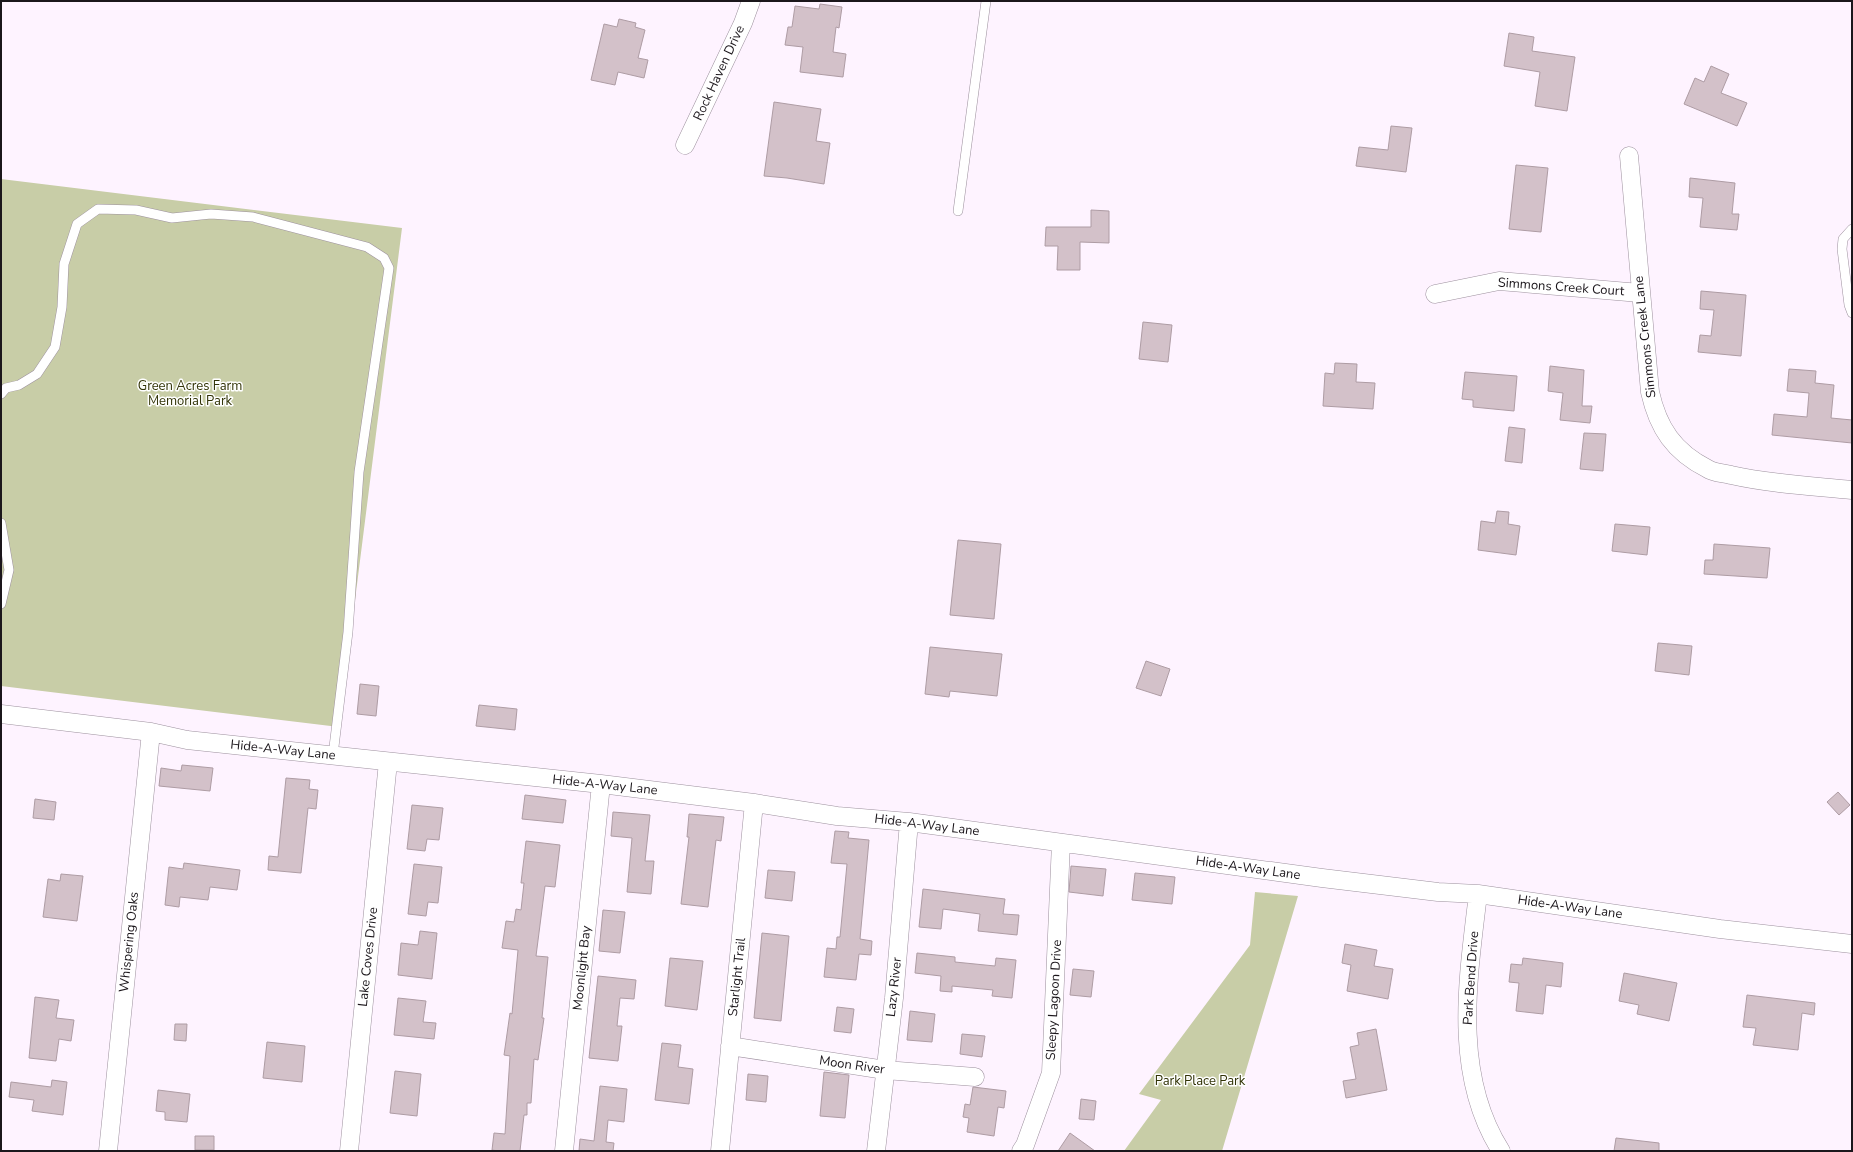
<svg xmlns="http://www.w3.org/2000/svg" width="1853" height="1152" viewBox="0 0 1853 1152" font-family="'Nunito Sans',sans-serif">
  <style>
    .green { fill: #c8cda7 }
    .building { fill: #d3c1c9; stroke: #ae9ca4 }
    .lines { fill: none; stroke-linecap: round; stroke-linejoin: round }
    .service-casing { stroke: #9d919e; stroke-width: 10 }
    .minor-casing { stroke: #9d919e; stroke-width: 19 }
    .service { stroke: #fff; stroke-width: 9 }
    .minor { stroke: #fff; stroke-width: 18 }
    .labels { text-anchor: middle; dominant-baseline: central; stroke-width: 3; stroke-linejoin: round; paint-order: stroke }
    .street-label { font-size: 13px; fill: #1b161b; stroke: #fff }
    .park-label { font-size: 13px; fill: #313306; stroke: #fff }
  </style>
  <rect width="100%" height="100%" fill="#fef3ff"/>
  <!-- green -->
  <path class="green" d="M1,179L402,228L339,727L1,686Z
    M1255,892L1298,896L1222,1151H1124L1161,1100L1139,1094L1250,945Z"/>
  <!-- building -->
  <path class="building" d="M820,4L842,7L839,28L836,27L833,52L846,54L843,77L800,72L803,47L785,45L788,27H792L795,6L819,9Z
    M619,19L636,23L635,27L645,30L638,58L648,60L644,78L618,72L615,85L591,80L604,24L617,27Z
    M1509,33L1534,37L1532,51L1575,57L1567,111L1535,106L1540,72L1504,66Z
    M1711,66L1729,74L1721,93L1747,103L1737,126L1684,104L1695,78L1704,82Z
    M774,102L821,109L816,141L830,143L824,184L787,178L764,176Z
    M1391,126L1412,128L1406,172L1356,166L1359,147L1388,150Z
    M1516,165L1548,168L1541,232L1509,229Z
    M1690,178L1735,183L1732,214H1739L1737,230L1700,227L1703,198L1689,197Z
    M1091,210L1109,211V243L1080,242V270H1057L1058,246H1045L1046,227H1091Z
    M1701,291L1746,295L1741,356L1698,352L1700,335L1711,336L1714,310L1700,309Z
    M1143,322L1172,325L1168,362L1139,359Z
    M1335,363L1357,364L1356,382L1375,383L1373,409L1323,406L1325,373L1334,374Z
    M1550,366L1584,370L1582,406H1592L1590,423L1560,420L1563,393L1548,391Z
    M1789,369L1816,371L1815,383L1834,385L1831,418L1852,420V443L1772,435L1774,414L1807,417L1809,393L1787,391Z
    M1465,372L1517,376L1514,411L1473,407V400L1462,399Z
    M1509,427L1525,429L1522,463L1505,461Z
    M1584,433L1606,434L1603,471L1580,469Z
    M1497,511L1509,512L1508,524L1520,526L1516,555L1478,550L1481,521L1495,523Z
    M1615,524L1650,527L1647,555L1612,551Z
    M958,540L1001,544L994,619L950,615Z
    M1714,544L1770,548L1767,578L1704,574L1705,560H1713Z
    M1658,643L1692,646L1689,675L1655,671Z
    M930,647L1002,654L997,696L950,691L949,697L925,694Z
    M1146,661L1170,669L1161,696L1136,688Z
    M360,684L379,686L376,716L357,714Z
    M479,705L517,709L515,730L476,726Z
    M182,765L213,768L210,791L159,786L161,768L181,771Z
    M286,778L310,780L309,789L318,790L316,809L308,808L301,873L268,870L269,856L278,857Z
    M1838,792L1850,805L1839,815L1827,802Z
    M525,795L566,800L563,823L522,819Z
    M35,799L56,802L54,820L33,818Z
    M412,805L443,808L439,840L427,839L425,851L407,849Z
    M613,812L650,815L645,861H654L651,894L627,892L632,838L611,836Z
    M689,814L724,817L721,841L716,840L708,907L681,904L689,837H687Z
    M835,831L849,832L848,838L869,840L860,939L872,941L871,955L859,954L856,980L824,977L827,948L836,949L837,937H840L847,864L831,863Z
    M526,841L560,845L555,887L545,886L536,956L548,957L542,1018H544L538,1060L534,1059L531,1103H527V1115H524L520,1151H498L492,1150L494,1133L505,1134L510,1056L504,1055L510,1013L512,1014L518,950L502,948L506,921L514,922L516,909L521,910L524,883H521Z
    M184,863L240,870L237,890L210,887L208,900L180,897L179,907L165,905L169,867L183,869Z
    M414,864L442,867L438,903L428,902L426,916L408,914Z
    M1071,866L1106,869L1103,896L1069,892Z
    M768,870L795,872L792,901L765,898Z
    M1135,873L1175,877L1172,904L1132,900Z
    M61,874L83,876L77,921L43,917L48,879L60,881Z
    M923,889L1005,899L1003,914L1019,915L1017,935L978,931L980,914L943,909L941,929L919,927Z
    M603,910L625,912L620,953L599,951Z
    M420,931L437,933L432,979L398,975L401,943L418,945Z
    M762,933L789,936L781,1021L754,1018Z
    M1345,944L1377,950L1374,966L1393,969L1388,999L1347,991L1351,965L1342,963Z
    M917,953L955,957V962L995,966L996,958L1016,960L1012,998L992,996L993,990L952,986V992L940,991L941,976L915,973Z
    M670,958L703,961L697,1010L665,1006Z
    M1523,958L1563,963L1561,987L1546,985L1543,1014L1516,1011L1519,983L1509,982L1511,964L1522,965Z
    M1073,969L1094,971L1091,997L1070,995Z
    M1624,973L1677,983L1669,1021L1637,1014L1639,1005L1619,1001Z
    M598,976L636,980L634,999L620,998L617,1026H622L618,1061L589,1058Z
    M1747,995L1815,1003L1814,1015L1802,1013L1798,1050L1753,1045L1756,1028L1743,1027Z
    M35,997L59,1000L56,1018L74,1020L71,1041L59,1039L56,1061L29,1058Z
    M398,998L426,1001L423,1022L436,1023L434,1039L394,1035Z
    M837,1007L854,1009L851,1033L834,1031Z
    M910,1011L935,1014L932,1042L907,1040Z
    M175,1024H187L186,1041L174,1040Z
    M1376,1029L1387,1090L1346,1098L1343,1081L1356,1079L1350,1047L1359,1045L1357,1033Z
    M962,1034L985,1036L982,1057L960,1054Z
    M267,1042L305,1046L302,1082L263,1078Z
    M662,1043L681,1045L678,1067L693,1069L689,1104L655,1100Z
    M395,1071L421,1074L417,1116L390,1113Z
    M824,1072L849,1075L845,1118L820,1116Z
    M748,1074L768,1076L766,1102L746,1100Z
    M52,1080L67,1082L63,1115L32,1111L34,1100L9,1097L11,1082L51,1087Z
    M600,1086L627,1089L624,1122L608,1120L606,1142L614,1143L613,1151H579L580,1139L594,1141Z
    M973,1087L1006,1091L1004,1108L998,1107L994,1136L967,1132L969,1118L963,1117L965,1104L970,1105Z
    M158,1090L190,1094L187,1122L165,1120V1112L156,1111Z
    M1081,1099L1096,1101L1094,1120L1079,1119Z
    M1070,1133L1095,1151H1058Z
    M195,1136H214V1150H195Z
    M1616,1138L1659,1143V1151H1614Z"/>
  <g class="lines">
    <!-- service casing -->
    <g class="service-casing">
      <path id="service" d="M958,211L986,1
        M1852,229L1843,239L1842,249L1849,305L1852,313
        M1,394L6,388L19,385L37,374L55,347L62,307L64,264L77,224L98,209L136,210L172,218L211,214L253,217L367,247L384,258L389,268L359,472L348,632L333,755
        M1,523L9,570L1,604"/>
    </g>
    <!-- minor casing -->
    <g class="minor-casing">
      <path id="minor" d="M685,145L743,23L751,1
        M1629,156L1650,392C1658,428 1674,452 1708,469C1714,473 1724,473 1731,475C1771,484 1812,486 1852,490
        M1435,294L1499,281L1640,293
        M1,714L151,732L187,740L601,784L754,803L837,816L909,822L1322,878L1438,892L1478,894L1720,929L1852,944
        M1478,894C1468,979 1452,1074 1501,1151
        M730,1046L885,1070L975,1077
        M108,1151L151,732
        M349,1151L388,762
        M564,1151L601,784
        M720,1151L754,803
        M876,1151L894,998L909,822
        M1021,1151L1025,1145L1051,1073L1061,843"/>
    </g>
    <!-- service -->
    <use href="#service" class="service"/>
    <!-- minor -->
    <use href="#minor" class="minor"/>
  </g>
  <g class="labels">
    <!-- street labels -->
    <g class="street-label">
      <text transform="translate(719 73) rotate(-65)">Rock Haven Drive</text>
      <text transform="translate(1561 287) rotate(4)">Simmons Creek Court</text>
      <text transform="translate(1645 337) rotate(-96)">Simmons Creek Lane</text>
      <text transform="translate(283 750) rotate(6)">Hide-A-Way Lane</text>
      <text transform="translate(605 785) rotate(6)">Hide-A-Way Lane</text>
      <text transform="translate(927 825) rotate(7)">Hide-A-Way Lane</text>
      <text transform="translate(1248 868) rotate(8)">Hide-A-Way Lane</text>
      <text transform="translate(1570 907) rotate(8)">Hide-A-Way Lane</text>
      <text transform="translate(129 942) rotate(-84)">Whispering Oaks</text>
      <text transform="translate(368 957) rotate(-84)">Lake Coves Drive</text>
      <text transform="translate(582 968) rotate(-84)">Moonlight Bay</text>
      <text transform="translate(737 977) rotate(-84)">Starlight Trail</text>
      <text transform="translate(1471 978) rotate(-86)">Park Bend Drive</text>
      <text transform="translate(894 987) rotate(-84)">Lazy River</text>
      <text transform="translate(1054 1000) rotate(-87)">Sleepy Lagoon Drive</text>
      <text transform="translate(852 1065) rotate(8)">Moon River</text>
    </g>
    <!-- park labels -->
    <g class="park-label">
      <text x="190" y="386">Green Acres Farm<tspan x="190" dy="15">Memorial Park</tspan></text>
      <text x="1200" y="1081">Park Place Park</text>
    </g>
  </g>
  <!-- border -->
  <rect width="1853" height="1152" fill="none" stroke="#1b161b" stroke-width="4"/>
</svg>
